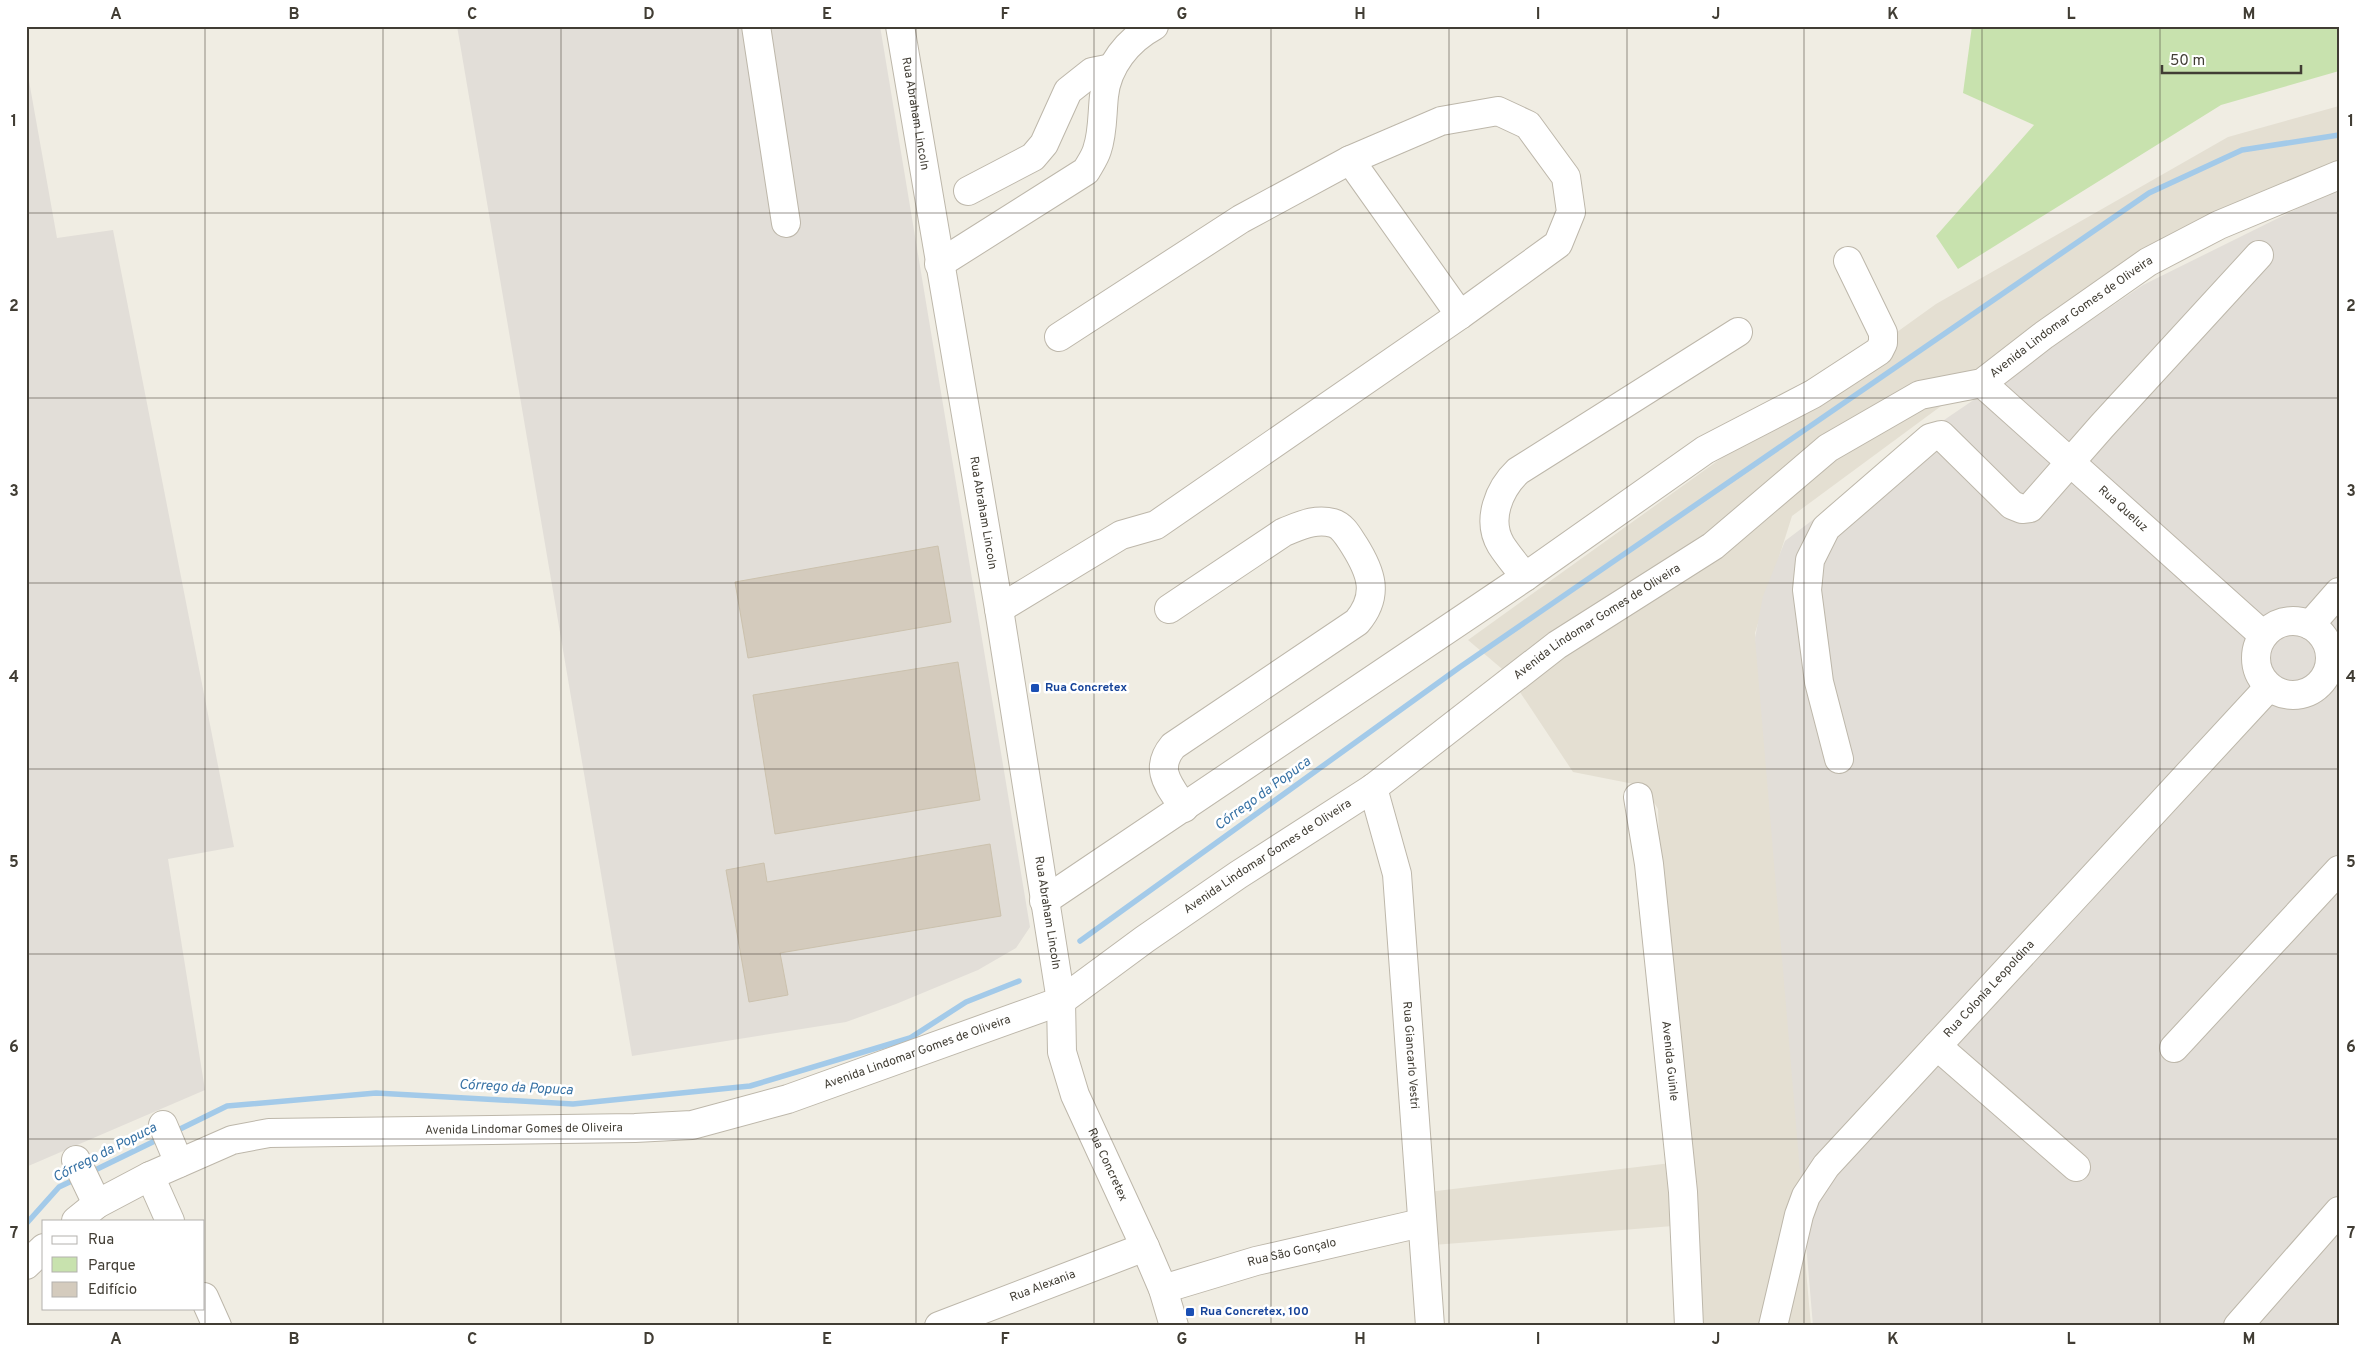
<svg xmlns="http://www.w3.org/2000/svg" width="2365" height="1352" viewBox="0 0 2365 1352" font-family="Overpass,sans-serif">
  <style>
    .residential { fill: #e4dfd2 }
    .industrial { fill: #e2ded8 }
    .green { fill: #c8e2ae }
    .lines { fill: none; stroke-linecap: round; stroke-linejoin: round }
    .stream { stroke: #a3cae9; stroke-width: 5.5 }
    .building { fill: #d4cbbd; stroke: #cbc1ad }
    .minor-casing { stroke: #bdb7aa; stroke-width: 30 }
    .minor { stroke: #fff; stroke-width: 28 }
    .grid { fill: none; stroke: #413d34; stroke-width: 1; stroke-opacity: 0.55 }
    .transit-dot { fill: #1a4fb4; stroke: #fff; stroke-width: 2 }
    .labels { text-anchor: middle; dominant-baseline: central; stroke-width: 5; stroke-linejoin: round; paint-order: stroke }
    .street-label { font-size: 12px; fill: #413d34; stroke: #fff }
    .transit-label { font-size: 12px; font-weight: bold; fill: #164399; stroke: #fff; text-anchor: start }
    .water-label { font-size: 14px; font-style: italic; fill: #3671a4; stroke: #fff }
    .neatline { fill: none; stroke: #413d34; stroke-width: 2 }
    .grid-label { font-size: 16px; text-anchor: middle; font-weight: bold; fill: #413d34 }
  </style>
  <rect width="100%" height="100%" fill="#f0ede3"/>
  <!-- residential -->
  <path class="residential" d="M2339,106V166L2150,252L1792,516L1755,633L1800,1091L1837,1112L1799,1191L1811,1326H1688L1673,1226L1433,1245L1428,1192L1671,1163L1658,809L1644,786L1573,772L1508,674L1468,640L1936,304L2228,137Z"/>
  <!-- industrial -->
  <path class="industrial" d="M457,26H880L1030,927L1016,948L978,970L896,1004L846,1022L632,1056Z
    M26,64L57,238L113,230L234,847L168,859L205,1090L26,1167Z
    M2339,188V1326H1813L1755,638L1763,596L1785,541L1947,418L2143,285Z"/>
  <!-- green -->
  <path class="green" d="M1972,26H2339V71L2221,105L1958,269L1936,236L2034,125L1963,93Z"/>
  <g class="lines">
    <!-- stream -->
    <path class="stream" d="M1080,941L1460,667L2149,193L2242,150L2339,135
      M174,1132L227,1106L376,1093L573,1104L750,1086L910,1038L966,1002L1019,981
      M91,1172L161,1138
      M26,1224L59,1187L78,1178"/>
  </g>
  <!-- building -->
  <path class="building" d="M938,546L951,622L748,658L735,582Z
    M958,662L980,800L775,834L753,695Z
    M990,844L1001,916L780,953L788,995L749,1002L726,870L764,863L767,882Z"/>
  <g class="lines">
    <!-- minor casing -->
    <g class="minor-casing">
      <g id="minor">
        <path d="M756,26L786,223"/>
        <path id="s1" d="M900,26L999,609L1061,1001L1062,1052L1075,1095L1145,1247L1163,1289L1174,1326"/>
        <path d="M1350,160L1460,315"/>
        <path d="M968,191L1033,157L1044,144L1068,91L1092,72L1112,68"/>
        <path d="M939,264L1086,171C1090,164 1095,157 1097,150C1103,133 1102,114 1104,96C1107,66 1128,40 1154,26"/>
        <path id="s2" d="M1982,383L2263,635"/>
        <path d="M1525,577C1517,566 1508,556 1501,545C1486,520 1499,489 1518,471L1738,332"/>
        <path d="M999,609L1121,535L1156,525L1460,315L1558,244L1571,212L1566,177L1528,125L1498,111L1441,121L1350,160L1241,219L1059,337"/>
        <path d="M1169,609L1284,532C1300,526 1315,518 1333,523C1343,526 1348,536 1354,545C1371,572 1380,595 1357,622L1173,746C1153,770 1170,786 1184,808"/>
        <circle cx="2293" cy="658" r="37"/>
        <path d="M2310,625L2339,592"/>
        <path d="M1839,759L1819,682L1807,590L1810,560L1826,528L1930,438L1941,435L2012,505L2022,509L2030,508L2102,426L2259,255"/>
        <path id="s3" d="M1373,788L1397,874L1430,1326"/>
        <path id="s4" d="M1638,797L1649,864L1683,1192L1689,1326"/>
        <path d="M1044,901L1525,577L1705,450L1813,394L1879,351L1883,343V333L1848,261"/>
        <path d="M1937,1046L2076,1167"/>
        <path d="M2174,1048L2339,870"/>
        <path d="M163,1125L179,1163"/>
        <path d="M76,1160L97,1204"/>
        <path d="M150,1176L170,1221"/>
        <path id="s5" d="M76,1221L97,1204L150,1176L232,1140L269,1133L635,1128L692,1125L788,1099L1061,1001L1145,939L1238,875L1373,788L1557,645L1713,546L1828,448L1920,395L1982,383L2044,335L2148,262L2219,225L2339,175"/>
        <path d="M26,1265L44,1248"/>
        <path id="s6" d="M1163,1289L1256,1261L1421,1223"/>
        <path d="M204,1297L217,1326"/>
        <path id="s7" d="M939,1326L1145,1247"/>
        <path id="s8" d="M1773,1326L1799,1215L1806,1196L1826,1166L2269,687"/>
        <path d="M2238,1326L2339,1211"/>
      </g>
    </g>
    <!-- minor -->
    <use href="#minor" class="minor"/>
  </g>
  <!-- grid -->
  <path class="grid" d="M205,26V1326M383,26V1326M561,26V1326M738,26V1326M916,26V1326M1094,26V1326M1271,26V1326M1449,26V1326M1627,26V1326M1804,26V1326M1982,26V1326M2160,26V1326M26,213H2339M26,398H2339M26,583H2339M26,769H2339M26,954H2339M26,1139H2339"/>
  <!-- markers -->
  <g class="transit-dot">
    <rect x="1030" y="683" width="10" height="10" rx="2.5"/>
    <rect x="1185" y="1307" width="10" height="10" rx="2.5"/>
  </g>
  <g class="labels">
    <!-- street labels -->
    <g class="street-label">
      <text stroke="none"><textPath href="#s1" startOffset="89">Rua Abraham Lincoln</textPath></text>
      <text stroke="none"><textPath href="#s5" startOffset="2254">Avenida Lindomar Gomes de Oliveira</textPath></text>
      <text stroke="none"><textPath href="#s2" startOffset="189">Rua Queluz</textPath></text>
      <text stroke="none"><textPath href="#s1" startOffset="494">Rua Abraham Lincoln</textPath></text>
      <text stroke="none"><textPath href="#s5" startOffset="1684">Avenida Lindomar Gomes de Oliveira</textPath></text>
      <text stroke="none"><textPath href="#s5" startOffset="1279">Avenida Lindomar Gomes de Oliveira</textPath></text>
      <text stroke="none"><textPath href="#s1" startOffset="899">Rua Abraham Lincoln</textPath></text>
      <text stroke="none"><textPath href="#s8" startOffset="411">Rua Colonia Leopoldina</textPath></text>
      <text stroke="none"><textPath href="#s5" startOffset="874">Avenida Lindomar Gomes de Oliveira</textPath></text>
      <text stroke="none"><textPath href="#s3" startOffset="271">Rua Giancarlo Vestri</textPath></text>
      <text stroke="none"><textPath href="#s4" startOffset="266">Avenida Guinle</textPath></text>
      <text stroke="none"><textPath href="#s5" startOffset="469">Avenida Lindomar Gomes de Oliveira</textPath></text>
      <text stroke="none"><textPath href="#s1" startOffset="1161">Rua Concretex</textPath></text>
      <text stroke="none"><textPath href="#s6" startOffset="134">Rua São Gonçalo</textPath></text>
      <text stroke="none"><textPath href="#s7" startOffset="111">Rua Alexania</textPath></text>
    </g>
    <!-- transit labels -->
    <g class="transit-label">
      <text x="1045" y="688">Rua Concretex</text>
      <text x="1200" y="1312">Rua Concretex, 100</text>
    </g>
    <!-- water labels -->
    <g class="water-label">
      <text transform="translate(1263 794) rotate(-36)">Córrego da Popuca</text>
      <text transform="translate(516 1088) rotate(3)">Córrego da Popuca</text>
      <text transform="translate(105 1153) rotate(-27)">Córrego da Popuca</text>
    </g>
  </g>
  <!-- border -->
  <rect width="2365" height="1352" fill="none" stroke="#ffffff" stroke-width="55"/>
  <!-- legend -->
  <rect x="42" y="1220" width="162" height="90" fill="#ffffff" stroke="#b3b1ae"/>
  <rect x="52" y="1236" width="25" height="8" fill="#ffffff" stroke="#b3b1ae"/>
  <text x="88" y="1244" font-size="15" fill="#413d34">Rua</text>
  <rect x="52" y="1257" width="25" height="15" fill="#c8e2ae" stroke="#b3b1ae"/>
  <text x="88" y="1270" font-size="15" fill="#413d34">Parque</text>
  <rect x="52" y="1282" width="25" height="15" fill="#d4cbbd" stroke="#b3b1ae"/>
  <text x="88" y="1294" font-size="15" fill="#413d34">Edifício</text>
  <!-- scale -->
  <path d="M2162 65v8h139v-8" fill="none" stroke="#413d34" stroke-width="2.5"/>
  <text x="2170" y="65" font-size="15" fill="#413d34" stroke="#ffffff" stroke-width="4" paint-order="stroke">50 m</text>
  <rect x="28" y="28" width="2310" height="1296" class="neatline"/>
  <g class="grid-label">
    <text x="116" y="19">A</text>
    <text x="294" y="19">B</text>
    <text x="472" y="19">C</text>
    <text x="649" y="19">D</text>
    <text x="827" y="19">E</text>
    <text x="1005" y="19">F</text>
    <text x="1182" y="19">G</text>
    <text x="1360" y="19">H</text>
    <text x="1538" y="19">I</text>
    <text x="1716" y="19">J</text>
    <text x="1893" y="19">K</text>
    <text x="2071" y="19">L</text>
    <text x="2249" y="19">M</text>
    <text x="14" y="126">1</text>
    <text x="2351" y="126">1</text>
    <text x="14" y="311">2</text>
    <text x="2351" y="311">2</text>
    <text x="14" y="496">3</text>
    <text x="2351" y="496">3</text>
    <text x="14" y="682">4</text>
    <text x="2351" y="682">4</text>
    <text x="14" y="867">5</text>
    <text x="2351" y="867">5</text>
    <text x="14" y="1052">6</text>
    <text x="2351" y="1052">6</text>
    <text x="14" y="1238">7</text>
    <text x="2351" y="1238">7</text>
    <text x="116" y="1344">A</text>
    <text x="294" y="1344">B</text>
    <text x="472" y="1344">C</text>
    <text x="649" y="1344">D</text>
    <text x="827" y="1344">E</text>
    <text x="1005" y="1344">F</text>
    <text x="1182" y="1344">G</text>
    <text x="1360" y="1344">H</text>
    <text x="1538" y="1344">I</text>
    <text x="1716" y="1344">J</text>
    <text x="1893" y="1344">K</text>
    <text x="2071" y="1344">L</text>
    <text x="2249" y="1344">M</text>
  </g>
</svg>
